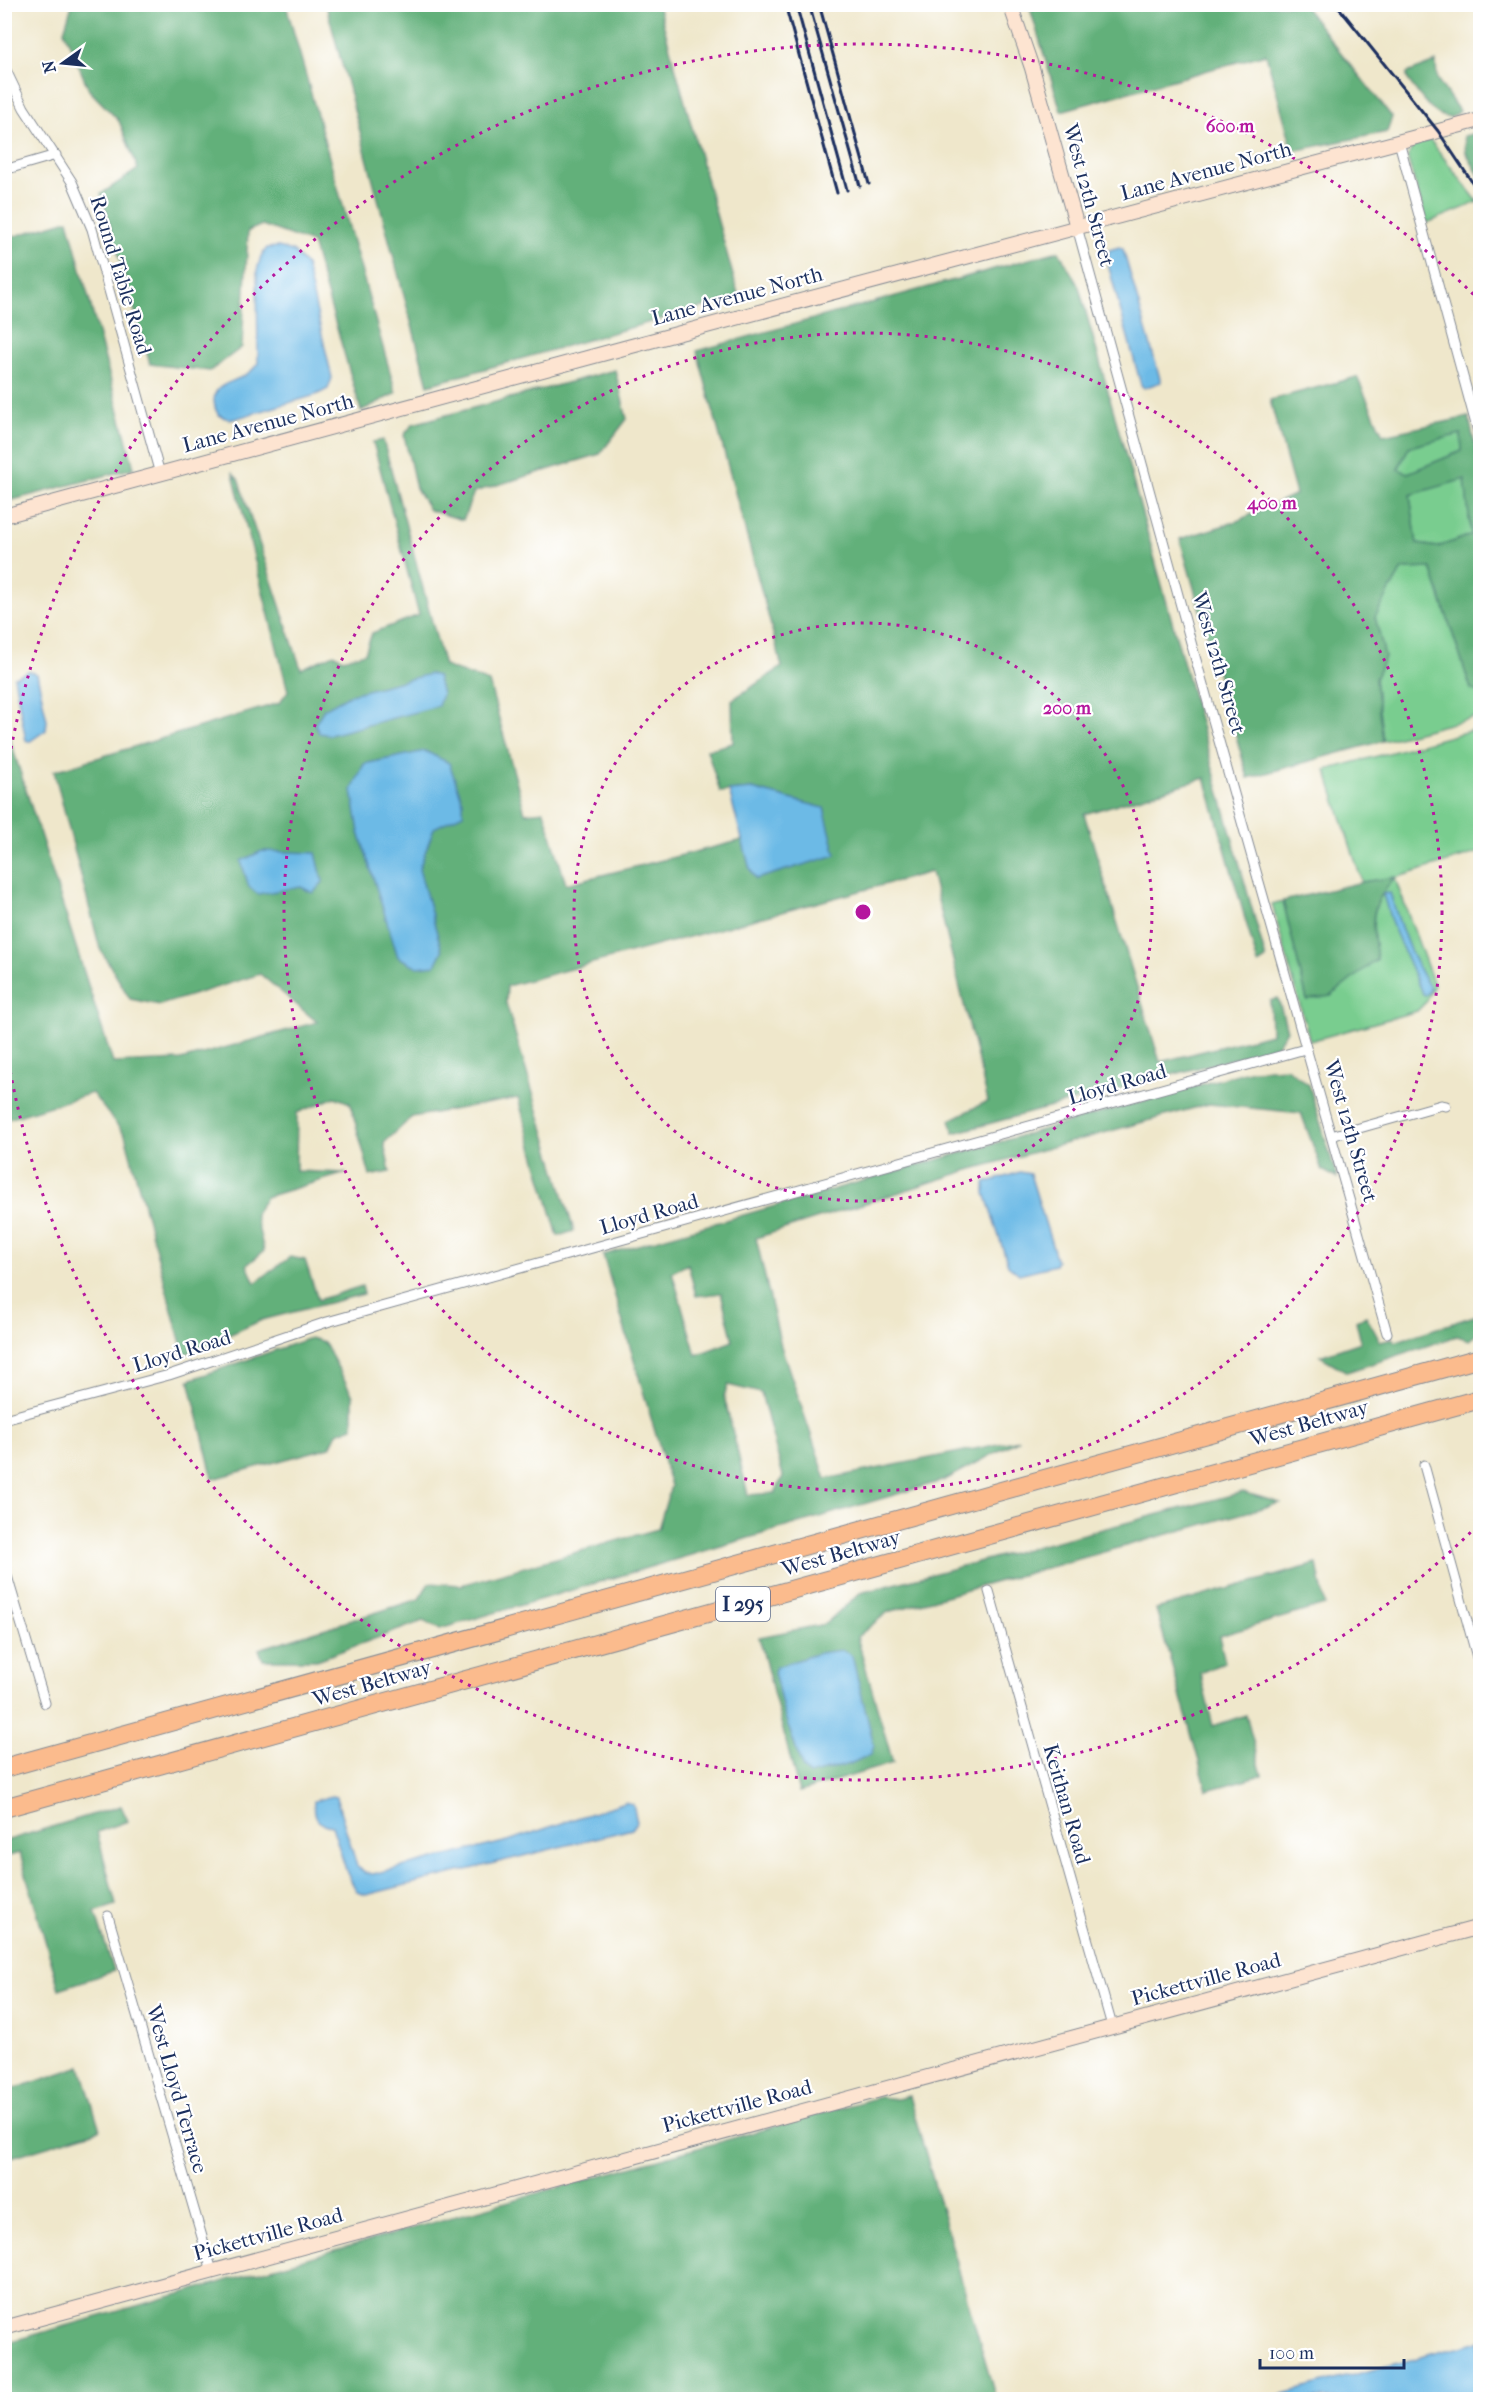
<svg xmlns="http://www.w3.org/2000/svg" width="1485" height="2404" viewBox="0 0 1485 2404" font-family="'IM FELL French Canon',serif">
  <style>
    .green { fill: #79cd8f; stroke: #4a7e76; stroke-width: 1.5; fill-rule: evenodd }
    .forest { fill: #62b07a; stroke: #3e706c; stroke-width: 1.5; fill-rule: evenodd }
    .water { fill: #6cbae6; stroke: #4474a2; stroke-width: 1.5 }
    .lines { fill: none; stroke-linecap: round; stroke-linejoin: round }
    .street-casing { stroke: #858b94; stroke-width: 11 }
    .secondary-casing { stroke: #858b94; stroke-width: 16 }
    .highway-casing { stroke: #858b94; stroke-width: 20 }
    .street { stroke: #fff; stroke-width: 9 }
    .secondary { stroke: #fde4d1; stroke-width: 14 }
    .highway { stroke: #fbbb8d; stroke-width: 18 }
    .rail { stroke: #1b2f5e; stroke-width: 3 }
    .ring { fill: none; stroke: #b5179e; stroke-width: 3; stroke-dasharray: 3 6 }
    .labels { text-anchor: middle; dominant-baseline: central; stroke-width: 4.5; stroke-linejoin: round; paint-order: stroke }
    .shield { fill: #fff; stroke: #5f6d8e; stroke-width: 1.5 }
    .shield-label { font-size: 20px; font-weight: bold; fill: #1b2f5e }
    .street-label { font-size: 21px; fill: #1b2f5e; stroke: #fff }
    .centre { fill: #b5179e; stroke: #fff; stroke-width: 3 }
    .ring-label { font-size: 18px; text-anchor: middle; font-weight: bold; fill: #b5179e; stroke: #fff; stroke-width: 4.5; stroke-linejoin: round; paint-order: stroke }
  </style>
  <rect width="100%" height="100%" fill="#fff"/>
  <filter id="ink" filterUnits="userSpaceOnUse"><feTurbulence type="fractalNoise" baseFrequency=".0167" numOctaves="2"/><feDisplacementMap in="SourceGraphic" scale="12" xChannelSelector="R" yChannelSelector="G"/><feConvolveMatrix kernelMatrix="1 2 1 2 8 2 1 2 1" color-interpolation-filters="sRGB"/></filter>
  <filter id="wash" filterUnits="userSpaceOnUse"><feTurbulence type="fractalNoise" baseFrequency=".008" numOctaves="4" result="noise"/><feDisplacementMap in="SourceGraphic" scale="24" xChannelSelector="R" yChannelSelector="G"/><feGaussianBlur stdDeviation="1.35" result="paint"/><feColorMatrix in="noise" values="0 0 0 0 0 0 0 0 0 0 0 0 0 0 0 0 0 1.4 0 .05"/><feComposite in="paint" operator="in"/></filter>
  <g filter="url(#wash)">
    <rect width="100%" height="100%" fill="#efe7cb"/>
    <!-- green -->
    <path class="green" d="M1430,140L1478,202L1427,223L1408,160C1410,145 1416,144 1430,140Z
      M1461,433L1462,451L1408,473L1398,470L1409,447Z
      M1465,478L1471,535L1438,547L1417,544L1410,495Z
      M1431,568L1471,689L1480,693V716L1383,741L1375,679L1385,657L1375,617L1402,569Z
      M1480,728V852L1395,878L1434,985L1427,1001L1417,1011L1310,1041L1272,904L1283,901L1307,1000L1377,960C1372,922 1368,908 1394,878L1362,882L1326,770ZM1390,893C1400,926 1411,959 1430,988L1422,993L1392,924L1383,894Z"/>
    <!-- forest -->
    <path class="forest" d="M72,5H286L396,393L361,411L312,243L262,225L248,231L242,347L210,371L150,364L101,194L138,169L119,121L89,90L64,31Z
      M326,5H658L739,297L428,385Z
      M1029,5H1303L1392,117L1387,132L1293,151L1266,54L1061,111Z
      M1436,62L1437,79L1459,111C1457,113 1454,116 1451,117C1435,121 1414,88 1407,78V73Z
      M1480,132V177L1466,153L1464,136Z
      M68,220L134,468L5,502V239Z
      M1059,251L1079,287L1266,959L1258,964L1205,778L1084,814L1160,1062L1271,1034L1270,1001L1278,998L1287,1030L1276,1047L954,1133L950,1120L988,1101L931,872L507,986L506,1003L574,1231L558,1236L518,1098L412,1117L384,1143L390,1172L370,1176L350,1103L335,1097L297,1113L296,1171L346,1173L266,1197L255,1214L264,1251L247,1265L255,1283L290,1257L305,1260L318,1300L362,1286L364,1294L262,1320L184,1355L125,1135L92,1093L5,1120L4,721L113,1063L181,1060L317,1022L260,974L160,1005L130,999L100,949L54,771L279,703L288,691L233,474L238,479L301,669L334,654L343,659L365,653L372,633L419,615L373,442L383,440L444,666L489,682L525,813L544,811L566,884L743,840L750,869L835,855L824,808L752,789L720,792L707,750L733,743L732,700L782,667L697,351Z
      M615,370L627,419L600,454L474,492L463,520L429,510L416,488L404,435L413,424Z
      M1357,377L1383,435L1469,417L1480,470V693L1471,689L1431,568L1402,569L1375,617L1385,657L1375,679L1383,741L1248,778L1180,539L1235,522L1296,494L1270,400ZM1461,434L1462,451L1408,473L1398,469L1409,447ZM1465,479L1471,535L1438,547L1417,544L1410,495Z
      M1395,877C1367,909 1372,921 1377,959L1331,996L1307,1000L1283,901L1362,882Z
      M1287,1068L1309,1085L1337,1178L1322,1170L1301,1113L1209,1104L969,1170L756,1238L781,1346L826,1479L1019,1440L945,1480L440,1629L423,1621L317,1660H263L259,1649L419,1599L429,1583L461,1585L658,1529L671,1486L603,1255L1252,1070ZM688,1264L696,1296L721,1293L733,1341L696,1355L672,1272ZM728,1385L761,1393L783,1476L775,1493L748,1495L724,1396Z
      M1480,1314V1332L1469,1340L1457,1336L1347,1372L1320,1356L1361,1342L1356,1321L1366,1316L1380,1341L1393,1338L1394,1342Z
      M310,1338L324,1342L353,1396V1427L337,1433L330,1447L213,1479L189,1380Z
      M1243,1492L1280,1503L888,1612L857,1637L893,1763L799,1792L759,1637L825,1624L860,1593Z
      M1317,1564L1325,1605L1219,1636L1225,1662L1200,1673L1213,1726L1246,1715L1262,1775L1207,1790L1156,1609Z
      M121,1806L128,1821L97,1832L116,1905L95,1912L114,1971L59,1989L20,1853L5,1857V1841Z
      M81,2066L100,2130L5,2159V2092Z
      M909,2096L996,2399L5,2400V2343L879,2097L897,2099Z"/>
    <!-- water -->
    <path class="water" d="M278,247L293,251L306,265L332,378L328,389L316,395L234,419C225,419 217,417 215,407C208,377 243,387 258,363L257,270L261,256L267,248Z
      M1119,247L1123,249L1161,382L1144,388L1141,385L1107,261L1109,250Z
      M29,671L37,674L47,720L46,730L29,742L26,741L14,677Z
      M430,674L437,676L442,694L438,706L330,735L319,733L315,724L324,709L351,694Z
      M425,751L449,763L463,802V814L434,828L419,869L442,951L435,965L418,967L398,957L359,832L352,790L364,764Z
      M752,789L824,808L836,855L756,879L750,869L729,791Z
      M262,851L316,853L323,882L313,893L301,887L258,894L249,887L241,861Z
      M1390,893C1400,926 1411,959 1430,988L1428,993L1425,995L1422,993L1392,924L1383,894Z
      M1020,1172L1030,1174L1057,1261L1055,1265L1019,1274L1008,1265L985,1193V1183Z
      M843,1650L852,1656L874,1745L871,1754L850,1764L809,1775L803,1769L784,1714L774,1672L776,1667L819,1653Z
      M332,1796L336,1797L357,1866L365,1873L373,1874L508,1841L625,1802L633,1804L637,1822L632,1829L366,1895L357,1892L347,1873L332,1826C316,1824 312,1816 314,1801Z
      M1480,2341V2399H1264Z"/>
  </g>
  <g filter="url(#ink)">
    <g class="lines">
      <!-- street casing -->
      <g class="street-casing">
        <path id="street" d="M4,66L24,108L72,182L92,229L160,474
          M1399,142L1480,439
          M4,170L56,155
          M1077,227L1192,646L1387,1333
          M1331,1136L1441,1105L1446,1106
          M4,1419L169,1375L327,1322L1305,1049
          M1424,1465L1480,1668
          M4,1566L45,1703
          M989,1591L1112,2026
          M108,1916L212,2271"/>
      </g>
      <!-- secondary casing -->
      <g class="secondary-casing">
        <path id="secondary" d="M1010,4L1032,68L1077,227
          M4,516L624,348L1480,120
          M4,2328L1480,1927"/>
      </g>
      <!-- highway casing -->
      <g class="highway-casing">
        <path id="highway" d="M4,1768L1480,1358
          M4,1808L1480,1399"/>
      </g>
      <!-- street -->
      <use href="#street" class="street"/>
      <!-- secondary -->
      <use href="#secondary" class="secondary"/>
      <!-- highway -->
      <use href="#highway" class="highway"/>
      <!-- rail -->
      <path class="rail" d="M785,4L837,193
        M796,4L847,190
        M809,4L860,186
        M819,4L869,184
        M1336,4L1438,131L1480,194"/>
    </g>
  </g>
  <!-- distance rings -->
  <g class="ring">
    <circle cx="863" cy="912" r="289"/>
    <circle cx="863" cy="912" r="579"/>
    <path d="M1477 1526A868 868 0 0 1 5 1040M5 784A868 868 0 0 1 1477 298"/>
  </g>
  <g class="labels">
    <!-- shield labels -->
    <rect class="shield" x="716" y="1587" width="54" height="34" rx="4.5"/>
    <g class="shield-label">
      <text x="743" y="1604">I 295</text>
    </g>
    <!-- street labels -->
    <g class="street-label">
      <text transform="translate(1206 171) rotate(-15)">Lane Avenue North</text>
      <text transform="translate(1089 195) rotate(75)">West 12th Street</text>
      <text transform="translate(121 275) rotate(73)">Round Table Road</text>
      <text transform="translate(737 296) rotate(-15)">Lane Avenue North</text>
      <text transform="translate(268 423) rotate(-15)">Lane Avenue North</text>
      <text transform="translate(1219 663) rotate(74)">West 12th Street</text>
      <text transform="translate(1117 1084) rotate(-16)">Lloyd Road</text>
      <text transform="translate(1351 1131) rotate(74)">West 12th Street</text>
      <text transform="translate(649 1214) rotate(-16)">Lloyd Road</text>
      <text transform="translate(182 1351) rotate(-17)">Lloyd Road</text>
      <text transform="translate(1309 1423) rotate(-16)">West Beltway</text>
      <text transform="translate(841 1553) rotate(-16)">West Beltway</text>
      <text transform="translate(372 1683) rotate(-16)">West Beltway</text>
      <text transform="translate(1067 1804) rotate(74)">Keithan Road</text>
      <text transform="translate(1206 1979) rotate(-15)">Pickettville Road</text>
      <text transform="translate(177 2089) rotate(74)">West Lloyd Terrace</text>
      <text transform="translate(737 2106) rotate(-15)">Pickettville Road</text>
      <text transform="translate(268 2234) rotate(-15)">Pickettville Road</text>
    </g>
  </g>
  <circle cx="863" cy="912" r="9" class="centre"/>
  <g class="ring-label">
    <text x="1230" y="132">600 m</text>
    <text x="1272" y="509">400 m</text>
    <text x="1067" y="714">200 m</text>
  </g>
  <!-- margin -->
  <rect width="1485" height="2404" fill="none" stroke="#fff" stroke-width="24"/>
  <!-- north arrow -->
  <g transform="translate(63 63) rotate(255)" stroke="#ffffff" stroke-width="4.5" paint-order="stroke">
  <path d="M0-4.5L10 22L0 15L-10 22Z" fill="#1b2f5e"/>
  <text y="-9" font-size="16" font-weight="bold" text-anchor="middle" fill="#1b2f5e">N</text>
  </g>
  <!-- scale -->
  <path d="M1260 2359v9h144v-9" fill="none" stroke="#1b2f5e" stroke-width="3"/>
  <text x="1269" y="2359" font-size="18" fill="#1b2f5e" stroke="#ffffff" stroke-width="4.5" paint-order="stroke">100 m</text>
</svg>
